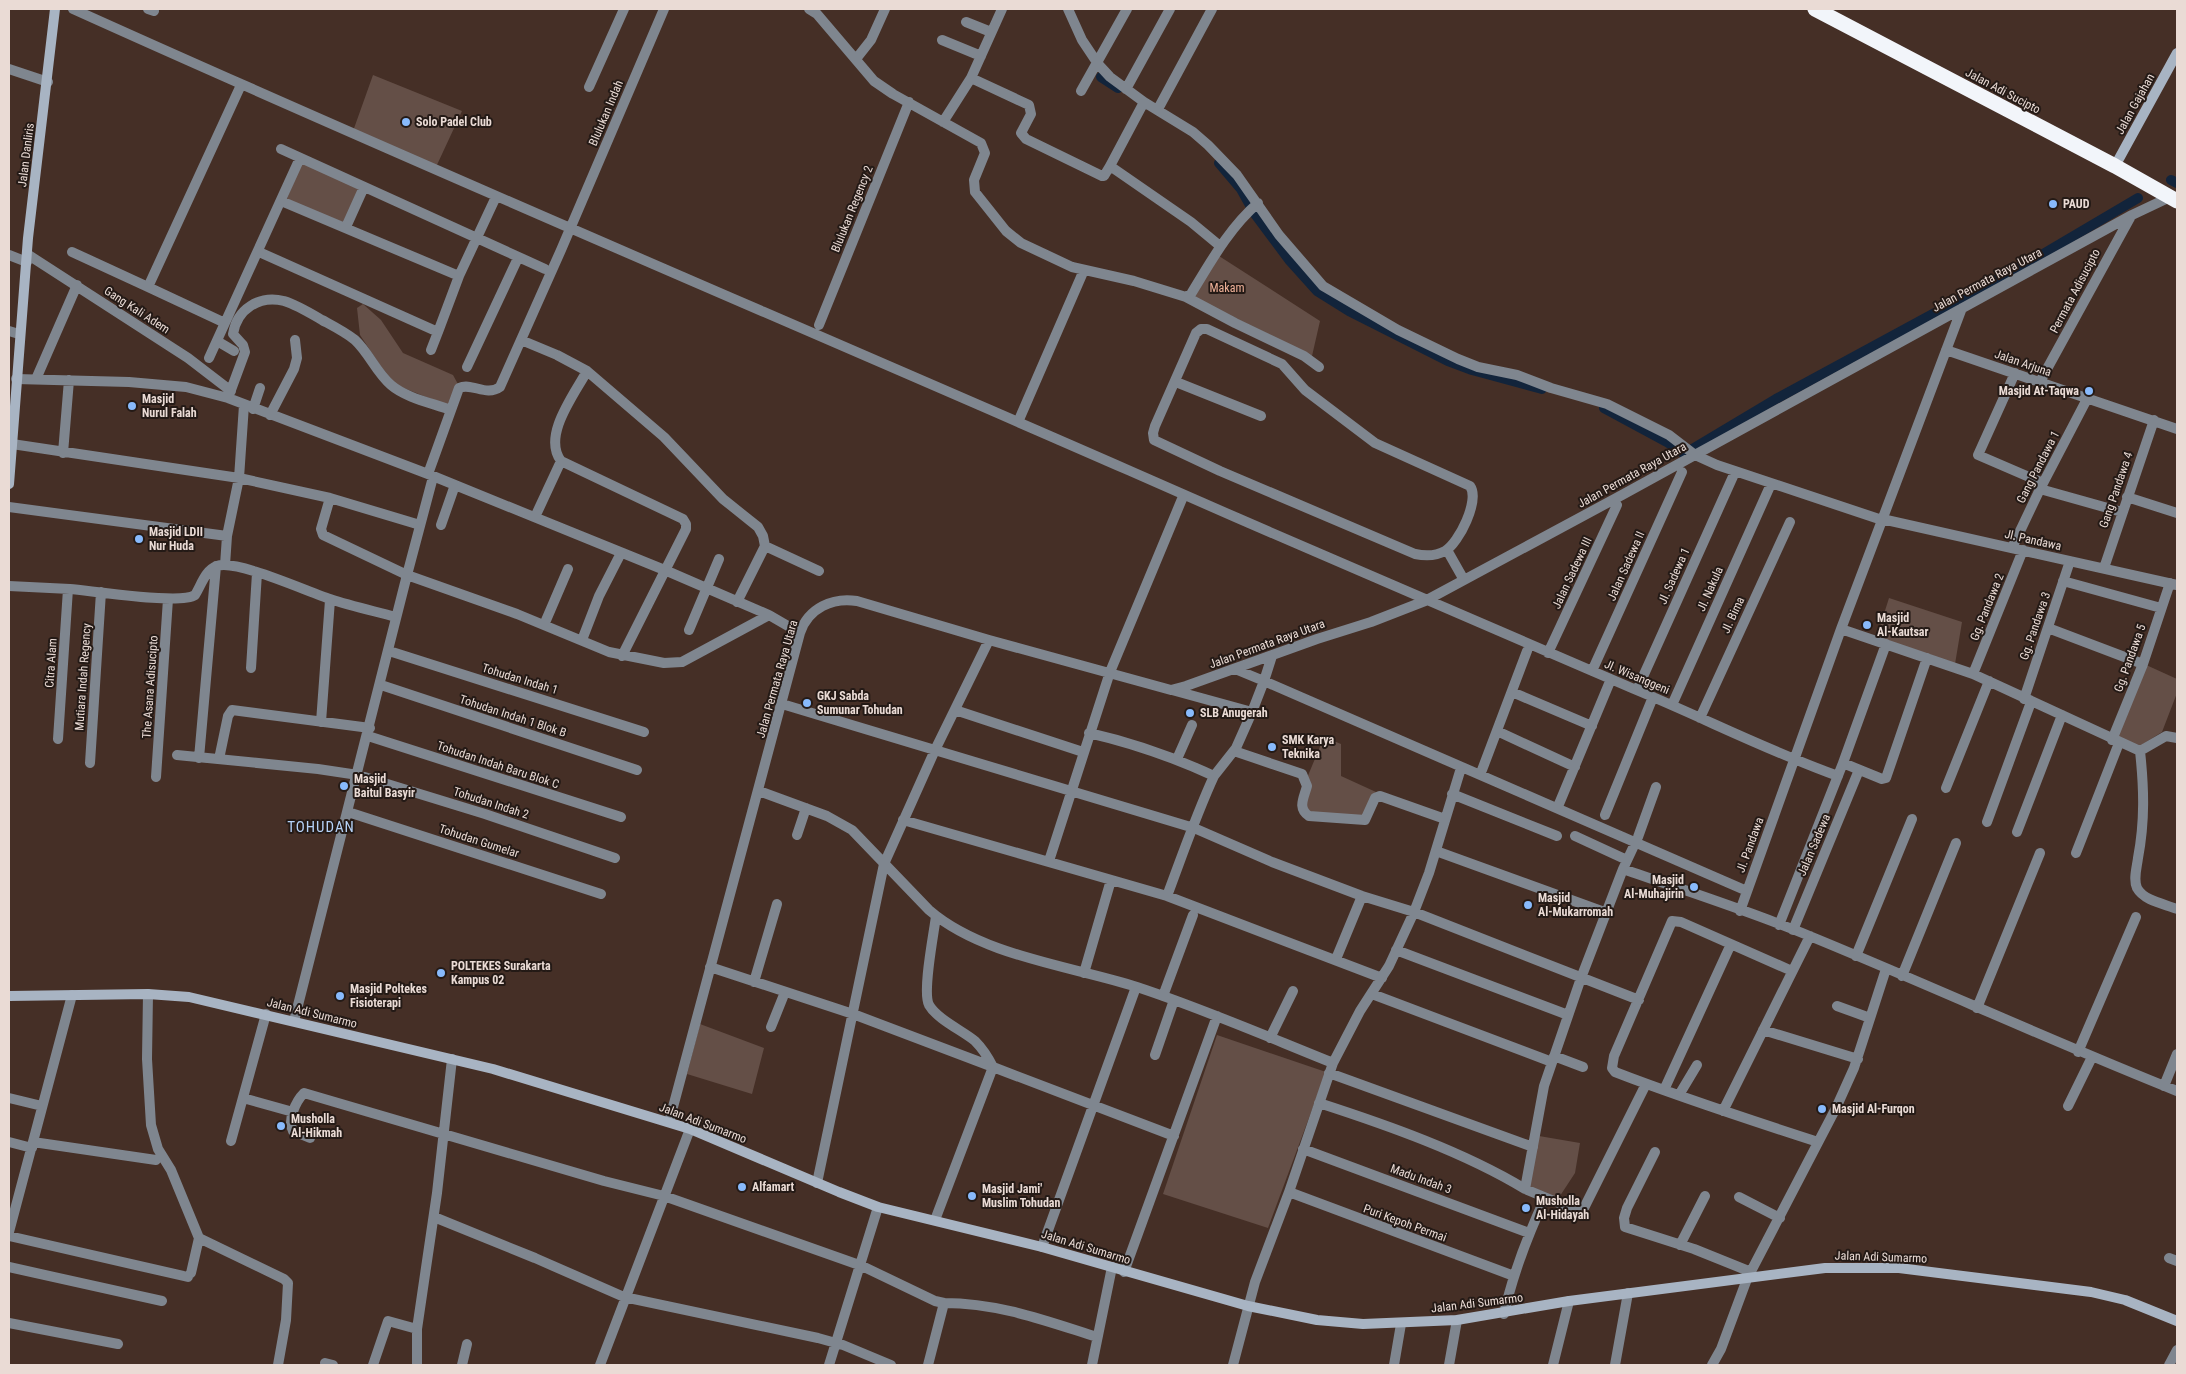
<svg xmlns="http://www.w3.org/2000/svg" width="2186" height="1374" viewBox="0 0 2186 1374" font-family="'Roboto Condensed',sans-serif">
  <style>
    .green { fill: #644f47 }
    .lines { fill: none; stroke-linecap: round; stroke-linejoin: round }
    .canal { stroke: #12243b; stroke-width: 10 }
    .street { stroke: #7f868f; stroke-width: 10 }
    .secondary { stroke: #a8b4c3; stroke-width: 10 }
    .highway { stroke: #f2f5fa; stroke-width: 15 }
    .poi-dot { fill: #88bafc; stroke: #241a16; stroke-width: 2 }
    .labels { text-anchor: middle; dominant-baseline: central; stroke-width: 4; stroke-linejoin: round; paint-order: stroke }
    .street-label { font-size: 12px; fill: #eadbd5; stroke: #241a16 }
    .poi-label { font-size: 12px; font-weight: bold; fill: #eadbd5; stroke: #241a16; text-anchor: start }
    .park-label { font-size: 12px; fill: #f0b299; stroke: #241a16 }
    .quarter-label { font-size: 15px; letter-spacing: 1px; fill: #b6d2f7; stroke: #241a16 }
  </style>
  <rect width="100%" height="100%" fill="#452f26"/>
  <!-- green -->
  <path class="green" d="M373,75L462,111L436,167L352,134Z
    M302,162L360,188L344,223L286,201Z
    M1219,256L1320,321L1312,356L1193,297Z
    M363,304L381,320L403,353L453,375L459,386L449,406L396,385L380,365L360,335L357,308Z
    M1889,598L1962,622L1955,664L1876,639Z
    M2144,664L2177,679V693L2162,732L2138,747L2115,738Z
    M1324,737L1341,744V776L1376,792L1366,817L1310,815L1304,804L1307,778Z
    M700,1024L764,1048L752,1094L687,1074Z
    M1217,1035L1326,1072L1268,1228L1163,1194Z
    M1539,1136L1580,1143L1575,1173L1558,1199L1529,1188Z"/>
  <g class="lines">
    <!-- canal -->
    <path class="canal" d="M1101,77L1118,88
      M1219,163L1241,189L1255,214L1290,261L1317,291L1349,311L1448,361L1472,370L1542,389
      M2171,180L2177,183
      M1604,408L1667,442L1684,454L1776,399L2038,257L2138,198"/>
    <!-- street -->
    <path class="street" d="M73,9C423,167 776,316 1128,470C1296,544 1464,617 1634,689C1702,717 1768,751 1838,776
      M148,9L154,11
      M809,9L817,14L874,81L893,94L981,143L985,153L974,180L975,192L1006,231L1021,243L1072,267L1134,281L1186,297L1191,294C1210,263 1229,228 1258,203
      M1068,9L1082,40L1098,64L1110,77L1144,102L1193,132L1208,145L1237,175L1279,235L1323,286L1398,330L1458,359L1478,367L1517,375L1551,388L1607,404L1669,435L1695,455L1717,465L1882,520
      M966,22L991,32
      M942,40L981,56
      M856,59L871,40L885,9
      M9,69L48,82
      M971,78L1029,105L1031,114L1021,133L1026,139L1102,176H1104L1110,166
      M589,87L624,9
      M1126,89L1170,9
      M1081,91L1127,9
      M1144,102L1110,166L1191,222L1220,246
      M1158,109L1212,9
      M943,122L971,78L1002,9
      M281,149L545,269
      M281,201L459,276
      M346,227L364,187
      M72,252L148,287
      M259,252L438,332L459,276L494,201
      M27,254L188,358L231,391
      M9,255L27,262
      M1186,297L1235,323L1304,356L1319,367
      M225,323L148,287L241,85
      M819,325L909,102
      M1201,329H1207L1282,364L1305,390L1375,443L1470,486C1480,500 1459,543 1445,551C1436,556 1425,556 1415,554L1220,471L1154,440L1153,433L1155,426L1196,333Z
      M9,331L19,334
      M521,340L557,355L587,371L664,437L723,499L758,527L763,536L765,546L737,602
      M217,341L234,351
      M431,350L438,332
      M1946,350L2177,429
      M209,358L300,158
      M467,367L518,258
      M587,371C574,395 542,436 561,461L683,519L686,524V529L622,656
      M2015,373L1978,455L2043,483
      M2042,378L2131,216
      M16,379L129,382L186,387L228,398L428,474L667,571L769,615L800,633
      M36,379L77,285
      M1176,382L1261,416
      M228,398L245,352L243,345L233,334C237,309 259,295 284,301C297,305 310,313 322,320C333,326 345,332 355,340C369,353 376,372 391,385C406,398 432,403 451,410
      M253,409L260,388
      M270,415L294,369L297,358L295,340
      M1018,422L1084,270
      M12,444L239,478L330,498L420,525
      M63,453L69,380
      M428,474L459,388C472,382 486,397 500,387L561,250L664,9
      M2040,489L2122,512
      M2127,497L2177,513
      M330,498L321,529L323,535L407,575L433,477
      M9,507L227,536
      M535,517L561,461
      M1882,519L2177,585
      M441,525L455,485
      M765,546L819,571
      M2012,548L2040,489L2087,399
      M1447,550L1464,580
      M225,565L227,536L239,478L244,405
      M2104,568L2154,420
      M2063,581L2161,608
      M9,586C29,587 50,588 70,589C93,591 180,605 195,595C201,586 205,570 217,566C236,559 308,592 330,599C351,606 374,611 396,617
      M544,625L568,569
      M2048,628L2143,664
      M1841,629L1973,674L2140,751
      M689,630L719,559
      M582,640L599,596L621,553
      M389,651L644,732
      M1548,653L1617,505
      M251,668L257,573
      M1235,669L1264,681L1272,656
      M1592,671L1682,472
      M1973,674L2023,550
      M381,685L637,770
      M1172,690L1252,712L1264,681L1747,891
      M1637,690L1735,472
      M1512,692L1592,726
      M2024,699L2070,561
      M782,704L1194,828L1272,862L1362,896L1414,912L1639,1000
      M1672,705L1771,484
      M955,710L1083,752
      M1700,718L1790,522
      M321,722L330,600
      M1497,731L1575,767
      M1089,733C1133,743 1173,757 1214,776L1236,748L1252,712
      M368,736L621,817
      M2177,738L2166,736L2140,751C2144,788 2145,821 2138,858C2137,867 2133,879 2137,888C2144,901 2165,904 2177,909
      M58,739L68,589
      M2112,740L2143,664L2170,583
      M1234,751L1302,774L1307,786C1304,798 1297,808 1309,816L1365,820L1375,798L1380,796L1445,819
      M177,755L318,769L358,775L485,814L615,858
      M199,758L216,566
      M219,759L228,716L232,710L370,728
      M1177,759L1192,725
      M90,763L101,592
      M1843,763L1882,779L1886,778L1927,658
      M1482,770L1527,651
      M156,777L168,599
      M1946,788L1989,681
      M759,791L827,816L852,830L929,910C982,956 1071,966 1137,987C1204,1009 1268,1037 1333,1063
      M1452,794L1557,836
      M1559,804L1611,679
      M348,812L601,894
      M1605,815L1653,697
      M903,820L1167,896L1382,978
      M1987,822L2031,702
      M2017,832L2062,715
      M797,835L806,808
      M1575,836L1627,860
      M1436,851L1607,913
      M2076,853L2119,743
      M1049,861L1110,672L1182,499
      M1623,869L1638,837L1656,787
      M1167,896C1182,856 1196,815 1214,776
      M1740,911L1841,629L1962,308
      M936,916C934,933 922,992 929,1005C937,1019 963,1031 975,1041C983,1049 988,1057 993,1067L1174,1136
      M1779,925L1843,763L1886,644
      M1793,930L1859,770
      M1396,950L1568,1015
      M1856,956L1912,819
      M1336,959L1362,896
      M710,967L853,1014L993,1067L935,1220
      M1792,971L1681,922L1672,921L1614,1056L1612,1068L1615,1072C1682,1098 1750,1120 1818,1142
      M1084,973L1111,880
      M1902,976L1956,843
      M754,982L777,904
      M148,994L147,1059L151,1125L158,1149L171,1170L199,1238L284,1279L288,1283L286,1320L278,1365
      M1372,994L1552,1062
      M1163,996L1193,915
      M1837,1006L1870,1018
      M1977,1008L2040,853
      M294,1021L407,575L517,614L609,652L664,663L682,662L769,615
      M771,1027L785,992
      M1763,1030L1858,1059
      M1270,1038L1293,991
      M2078,1052L2136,917
      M1155,1055L1174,1000
      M1554,1056L1583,1067
      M1329,1073L1533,1147
      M1646,1084L1584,1208L1578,1211L1525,1189L1544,1086L1581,978L1623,869C1686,891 1750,911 1812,937C1934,987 2054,1042 2177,1091
      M2164,1086L2177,1054
      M1664,1090L1731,944
      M1679,1095L1697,1065
      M9,1098L42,1106
      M243,1098L293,1112
      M1319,1103C1387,1125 1464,1152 1525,1189
      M2068,1106L2092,1057
      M1723,1111L1810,936
      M669,1122L800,633C808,608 833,597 857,601L989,640L1171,690L1186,686L1317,639L1371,622L1425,601L1622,495L2132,215L2170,197
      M310,1138L293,1131C287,1120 296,1101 304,1093L604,1181L664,1196L862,1266L935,1301L944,1303L928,1365
      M231,1141L266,1014
      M9,1142L32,1148
      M33,1142L156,1160
      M1303,1149L1529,1233
      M1655,1152L1627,1208L1624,1218L1625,1227L1694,1249L1751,1272
      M817,1183L884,864L935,750L989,640
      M1289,1192L1514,1276
      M1739,1197L1780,1218
      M434,1217L535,1258L624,1297L818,1338L843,1345L891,1365
      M9,1232L72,995
      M9,1236L188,1277
      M1680,1245L1705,1196
      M1042,1247L1136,987
      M2169,1258L2177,1261
      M9,1267L162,1301
      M1124,1272L1217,1016
      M191,1273L199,1238
      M944,1303C999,1303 1046,1321 1097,1337
      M1504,1314C1513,1273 1528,1235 1545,1198
      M9,1323L118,1344
      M325,1363L333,1365
      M373,1365L388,1321L417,1329
      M417,1365V1329L437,1193L452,1059
      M462,1365L467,1344
      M600,1365L690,1129
      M829,1365L878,1207
      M1092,1365L1112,1267
      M1233,1365L1255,1282L1289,1192L1333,1063L1360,1011L1389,966L1414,912L1429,873L1461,768
      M1394,1365L1401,1324
      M1449,1365L1457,1320
      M1553,1365L1569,1301
      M1615,1365L1628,1293
      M1712,1365L1721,1349L1747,1279L1836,1108L1854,1068L1886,969
      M2169,1365L2177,1350"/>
    <!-- secondary -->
    <path class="secondary" d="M2115,166L2177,53
      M9,484L28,238L55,9
      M9,996L148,994L189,997L493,1069L690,1129L839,1192L878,1207L1042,1247L1248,1306L1317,1320L1363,1324L1457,1320L1569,1301L1825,1268H1899L2091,1292L2125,1300L2177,1321"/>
    <!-- highway -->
    <path class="highway" d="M1815,9L2115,166L2177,201"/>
  </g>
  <!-- markers -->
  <g class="poi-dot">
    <circle cx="406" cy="122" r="5"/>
    <circle cx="2053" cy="204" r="5"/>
    <circle cx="2089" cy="391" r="5"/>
    <circle cx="132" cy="406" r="5"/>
    <circle cx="139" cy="539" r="5"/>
    <circle cx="1867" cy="625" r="5"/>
    <circle cx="807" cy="703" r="5"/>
    <circle cx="1190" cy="713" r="5"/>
    <circle cx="1272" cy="747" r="5"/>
    <circle cx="344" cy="786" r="5"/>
    <circle cx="1694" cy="887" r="5"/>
    <circle cx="1528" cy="905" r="5"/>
    <circle cx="441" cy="973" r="5"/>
    <circle cx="340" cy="996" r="5"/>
    <circle cx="1822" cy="1109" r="5"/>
    <circle cx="281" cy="1126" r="5"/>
    <circle cx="742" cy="1187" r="5"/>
    <circle cx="972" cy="1196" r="5"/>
    <circle cx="1526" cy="1208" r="5"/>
  </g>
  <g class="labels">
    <!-- street labels -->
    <g class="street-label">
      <text transform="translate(2003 91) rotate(28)">Jalan Adi Sucipto</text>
      <text transform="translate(2135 104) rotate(-61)">Jalan Gajahan</text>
      <text transform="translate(606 113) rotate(-67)">Blulukan Indah</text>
      <text transform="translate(26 155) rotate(-83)">Jalan Danliris</text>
      <text transform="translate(852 209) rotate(-68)">Blulukan Regency 2</text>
      <text transform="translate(1987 280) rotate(-28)">Jalan Permata Raya Utara</text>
      <text transform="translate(2075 291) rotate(-62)">Permata Adisucipto</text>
      <text transform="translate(137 310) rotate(33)">Gang Kali Adem</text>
      <text transform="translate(2023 363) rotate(19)">Jalan Arjuna</text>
      <text transform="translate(2038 467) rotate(-63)">Gang Pandawa 1</text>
      <text transform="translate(1632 475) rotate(-29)">Jalan Permata Raya Utara</text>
      <text transform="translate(2116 490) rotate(-71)">Gang Pandawa 4</text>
      <text transform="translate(2033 540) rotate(13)">Jl. Pandawa</text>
      <text transform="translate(1626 566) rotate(-66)">Jalan Sadewa II</text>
      <text transform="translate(1572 573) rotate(-65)">Jalan Sadewa III</text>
      <text transform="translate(1674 576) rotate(-66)">Jl. Sadewa 1</text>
      <text transform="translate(1710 589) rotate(-66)">Jl. Nakula</text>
      <text transform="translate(1987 607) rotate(-68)">Gg. Pandawa 2</text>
      <text transform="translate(1733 615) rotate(-65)">Jl. Bima</text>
      <text transform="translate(2035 626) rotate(-71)">Gg. Pandawa 3</text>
      <text transform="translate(1267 644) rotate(-20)">Jalan Permata Raya Utara</text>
      <text transform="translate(2130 658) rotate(-70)">Gg. Pandawa 5</text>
      <text transform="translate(51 663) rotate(-86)">Citra Alam</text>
      <text transform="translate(83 677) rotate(-86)">Mutiara Indah Regency</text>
      <text transform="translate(1637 677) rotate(23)">Jl. Wisanggeni</text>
      <text transform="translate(520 679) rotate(17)">Tohudan Indah 1</text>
      <text transform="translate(777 679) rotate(-74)">Jalan Permata Raya Utara</text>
      <text transform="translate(150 687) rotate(-86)">The Asana Adisucipto</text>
      <text transform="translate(513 716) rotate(18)">Tohudan Indah 1 Blok B</text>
      <text transform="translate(498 765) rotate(18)">Tohudan Indah Baru Blok C</text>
      <text transform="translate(491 803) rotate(18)">Tohudan Indah 2</text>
      <text transform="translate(479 841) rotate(18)">Tohudan Gumelar</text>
      <text transform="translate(1750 845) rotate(-70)">Jl. Pandawa</text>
      <text transform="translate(1814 845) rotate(-67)">Jalan Sadewa</text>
      <text transform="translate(312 1013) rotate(14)">Jalan Adi Sumarmo</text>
      <text transform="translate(703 1123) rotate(21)">Jalan Adi Sumarmo</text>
      <text transform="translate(1421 1179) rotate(20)">Madu Indah 3</text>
      <text transform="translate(1405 1223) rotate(20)">Puri Kepoh Permai</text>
      <text transform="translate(1086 1247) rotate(17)">Jalan Adi Sumarmo</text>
      <text transform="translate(1881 1257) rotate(2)">Jalan Adi Sumarmo</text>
      <text transform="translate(1477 1303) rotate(-7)">Jalan Adi Sumarmo</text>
    </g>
    <!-- poi labels -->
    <g class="poi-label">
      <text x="416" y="122">Solo Padel Club</text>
      <text x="2063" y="204">PAUD</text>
      <text x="2079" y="391" text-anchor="end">Masjid At-Taqwa</text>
      <text x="142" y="399">Masjid<tspan x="142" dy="14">Nurul Falah</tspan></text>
      <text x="149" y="532">Masjid LDII<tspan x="149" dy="14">Nur Huda</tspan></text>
      <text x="1877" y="618">Masjid<tspan x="1877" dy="14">Al-Kautsar</tspan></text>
      <text x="817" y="696">GKJ Sabda<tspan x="817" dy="14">Sumunar Tohudan</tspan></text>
      <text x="1200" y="713">SLB Anugerah</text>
      <text x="1282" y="740">SMK Karya<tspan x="1282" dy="14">Teknika</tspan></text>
      <text x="354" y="779">Masjid<tspan x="354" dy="14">Baitul Basyir</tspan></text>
      <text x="1684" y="880" text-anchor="end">Masjid<tspan x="1684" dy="14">Al-Muhajirin</tspan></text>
      <text x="1538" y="898">Masjid<tspan x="1538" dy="14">Al-Mukarromah</tspan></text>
      <text x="451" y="966">POLTEKES Surakarta<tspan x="451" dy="14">Kampus 02</tspan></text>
      <text x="350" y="989">Masjid Poltekes<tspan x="350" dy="14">Fisioterapi</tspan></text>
      <text x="1832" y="1109">Masjid Al-Furqon</text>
      <text x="291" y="1119">Musholla<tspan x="291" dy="14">Al-Hikmah</tspan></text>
      <text x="752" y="1187">Alfamart</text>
      <text x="982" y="1189">Masjid Jami'<tspan x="982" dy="14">Muslim Tohudan</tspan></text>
      <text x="1536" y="1201">Musholla<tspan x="1536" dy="14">Al-Hidayah</tspan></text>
    </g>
    <!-- park labels -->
    <g class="park-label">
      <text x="1227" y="288">Makam</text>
    </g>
    <!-- quarter labels -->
    <g class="quarter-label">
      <text x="321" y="827">TOHUDAN</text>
    </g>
  </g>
  <!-- border -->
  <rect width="2186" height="1374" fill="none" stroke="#eadbd5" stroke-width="20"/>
</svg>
